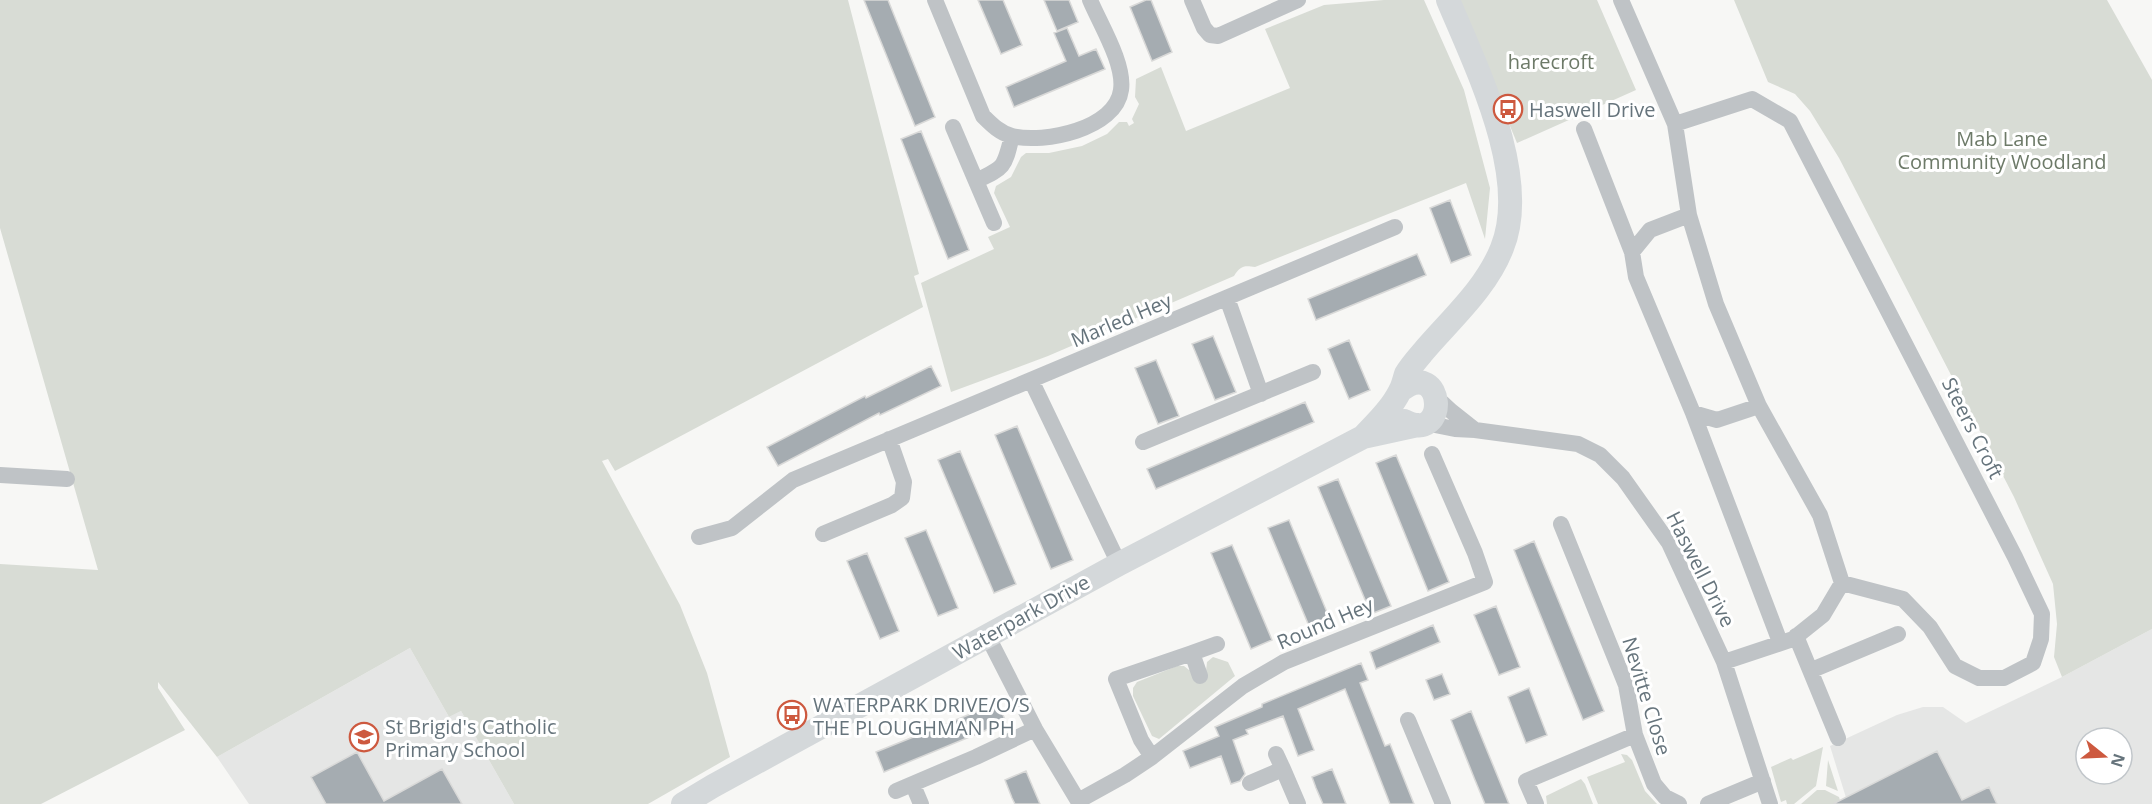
<svg xmlns="http://www.w3.org/2000/svg" width="2152" height="804" viewBox="0 0 2152 804" font-family="'Open Sans',sans-serif">
  <style>
    .built { fill: #e5e6e5; fill-rule: evenodd }
    .green { fill: #d8dcd5 }
    .building { fill: #a5acb1; stroke: #d9d9d8; stroke-width: 1.5 }
    .lines { fill: none; stroke-linecap: round; stroke-linejoin: round }
    .street { stroke: #bfc3c6; stroke-width: 16 }
    .secondary { stroke: #d4d8da; stroke-width: 24 }
    .labels { text-anchor: middle; dominant-baseline: central; stroke-width: 6; stroke-linejoin: round; paint-order: stroke }
    .park-label { font-size: 20px; fill: #6d7a68; stroke: #fff }
    .poi-label { font-size: 20px; fill: #66747c; stroke: #fff; text-anchor: start }
    .street-label { font-size: 20px; fill: #66747c; stroke: #fff }
  </style>
  <rect width="100%" height="100%" fill="#f7f7f5"/>
  <!-- built -->
  <path class="built" d="M2152,629V804H1848L1830,746L1897,715L1923,707H1943L1966,723L2062,677ZM2086,738H2122V774H2086Z
    M410,648L449,717L461,711L514,804H249L217,757Z"/>
  <!-- green -->
  <path class="green" d="M0,0H848L919,274L914,276L923,307L615,471L608,459L602,461L680,605L707,673L730,757L648,804H514L461,711L449,717L410,648L217,757L158,682V688L185,730L41,804H0V564L98,570L0,228Z
    M1384,0H1424L1464,90L1490,188L1485,239L1466,183L1255,267C1244,265 1240,266 1234,276L1048,356L951,392L921,283L994,249L988,237L1010,227L994,193L996,186L1011,177L1021,157L1026,153H1049L1082,146L1107,134L1119,122H1127L1129,126L1134,123L1132,119L1139,104L1135,97L1136,79L1161,67L1186,131L1290,88L1265,29L1324,5Z
    M1458,0H1597L1636,90L1517,143Z
    M1734,0H2107L2152,80V629L2062,677L2054,657L2057,624L2053,584L2014,497L1839,158L1810,111L1795,94L1768,82Z
    M1213,657L1228,662L1235,676L1159,739L1152,736L1133,696V688L1137,682L1177,666H1184L1189,670L1206,671L1207,662Z
    M1823,747L1816,786L1794,804H1787L1786,800L1781,802L1771,767L1791,758L1793,760Z
    M1621,754L1627,755L1632,760L1645,791L1657,804H1598L1587,777L1625,762Z
    M1828,760L1838,791L1826,786Z
    M1581,779L1585,784L1593,804H1547L1546,796Z
    M1817,790H1825L1839,797L1841,804H1801Z"/>
  <!-- building -->
  <path class="building" d="M864,0H888L935,117L915,126Z
    M978,0H1003L1022,45L1001,54Z
    M1044,0H1069L1078,22L1057,31Z
    M1146,0H1151L1172,52L1152,61L1130,7Z
    M1067,28L1079,56L1096,49L1105,69L1014,107L1006,87L1066,61L1054,33Z
    M921,131L969,250L948,259L901,139Z
    M1450,200L1471,255L1451,263L1430,208Z
    M1417,254L1426,275L1316,320L1308,299Z
    M1213,336L1236,392L1215,400L1192,344Z
    M1349,340L1370,390L1349,399L1328,349Z
    M1156,360L1179,416L1158,424L1135,368Z
    M931,366L941,386L880,415L879,413L778,466L767,447L865,396L866,398Z
    M1305,402L1314,422L1156,489L1147,469Z
    M1017,426L1073,560L1051,569L995,435Z
    M960,451L1016,584L994,593L938,460Z
    M1396,455L1449,582L1428,591L1376,463Z
    M1338,479L1391,606L1371,614L1318,487Z
    M1289,520L1329,617L1309,626L1268,528Z
    M926,530L958,608L938,616L905,538Z
    M1534,541L1604,711L1583,720L1514,550Z
    M1232,545L1272,640L1251,649L1211,553Z
    M867,553L899,631L880,639L847,561Z
    M1496,606L1520,667L1499,675L1474,615Z
    M1433,625L1440,642L1376,669L1370,652Z
    M1361,663L1368,680L1360,683L1385,746L1390,744L1414,804H1390L1345,689L1298,709L1314,750L1298,756L1283,716L1246,730L1248,734L1233,740L1245,774L1240,781L1231,784L1221,756L1190,768L1183,751L1219,736L1215,727L1262,707V704Z
    M1442,674L1450,694L1434,700L1426,680Z
    M1529,688L1547,735L1526,743L1508,697Z
    M998,703L1006,722L884,772L876,752Z
    M1471,711L1477,726L1509,804H1485L1475,780L1451,720Z
    M1937,751L1962,800L1989,787L1997,804H1833Z
    M357,752L384,801L442,769L462,804H326L311,777Z
    M1332,769L1341,791L1346,804H1323L1316,788L1312,777Z
    M1026,771L1031,783L1040,804H1015L1012,798L1005,780Z"/>
  <g class="lines">
    <!-- street -->
    <path class="street" d="M935,0L983,116C992,125 1000,133 1012,136C1044,144 1116,129 1121,90C1125,64 1100,24 1090,0
      M1192,0L1204,28L1210,35L1218,36L1298,0
      M1621,0L1675,124L1689,215L1716,304L1759,406L1820,515L1842,583L1823,615L1793,639L1724,662
      M1675,124L1752,99L1790,121L2015,557L2042,614L2041,639L2033,663L2004,678H1979L1955,666L1930,627L1903,599L1842,583
      M953,127L976,181C1005,167 1004,168 1012,136
      M1584,129L1632,252
      M976,181L994,223
      M1689,215L1650,230L1632,252L1636,277L1693,413L1717,420L1759,406
      M1227,298L1261,394
      M1031,380L1119,564
      M1436,397L1451,411L1475,430
      M1693,413L1780,642
      M1425,423L1455,429L1475,430L1578,444L1600,455L1623,478L1669,543L1724,662L1770,804
      M1143,442L1313,372
      M0,475L67,479
      M1561,524L1626,685L1635,735L1654,784L1665,797L1679,804
      M823,534L892,505L902,498L904,482L889,439
      M699,537L732,528L793,480L1395,227
      M987,635L1035,729L1080,804
      M1796,636L1838,738
      M1812,670L1898,634
      M1200,676L1192,653L1217,644
      M1408,720L1443,804
      M1152,757L1141,740L1116,679L1192,653
      M1283,769L1298,804
      M1250,783L1283,769L1276,754
      M913,785L921,804
      M896,791L976,757L1035,729
      M1078,801L1125,775L1152,757L1243,686L1284,662L1485,582L1475,553L1432,454
      M1536,804L1526,781L1635,735
      M1708,804L1763,781"/>
    <!-- secondary -->
    <path class="secondary" d="M1401,390C1444,357 1450,445 1404,421
      M1363,437C1376,423 1391,409 1400,391C1403,386 1404,380 1406,374C1410,367 1417,359 1423,352C1450,320 1486,289 1502,248C1531,177 1476,67 1448,0
      M683,804L713,786L1119,564L1363,437L1418,425"/>
  </g>
  <!-- icons -->
  <defs>
    <g id="bus-ring" transform="scale(1.5)"><circle r="9.5" fill="#fff" stroke="#cd593f" stroke-width="1.5"/><path d="M-5-6H5V4H4V6H2V4H-2V6H-4V4H-5ZM-3.5-4V0h7V-4ZM-3.5 1.2v1.5H-2V1.2ZM2 1.2v1.5H3.5V1.2Z" fill="#cd593f"/></g>
    <g id="school-ring" transform="scale(1.5)"><circle r="9.5" fill="#fff" stroke="#cd593f" stroke-width="1.5"/><path d="M0-5L7-2L0 1L-7-2ZM-4 1L0 2.5L4 1V4Q0 6-4 4Z" fill="#cd593f"/></g>
  </defs>
  <g fill-rule="evenodd">
    <use href="#bus-ring" x="1508" y="109"/>
    <use href="#bus-ring" x="792" y="715"/>
    <use href="#school-ring" x="364" y="737"/>
  </g>
  <g class="labels">
    <!-- park labels -->
    <g class="park-label">
      <text x="1551" y="61">harecroft</text>
      <text x="2002" y="138">Mab Lane<tspan x="2002" dy="23">Community Woodland</tspan></text>
    </g>
    <!-- poi labels -->
    <g class="poi-label">
      <text x="1529" y="109">Haswell Drive</text>
      <text x="813" y="704">WATERPARK DRIVE/O/S<tspan x="813" dy="23">THE PLOUGHMAN PH</tspan></text>
      <text x="385" y="726">St Brigid's Catholic<tspan x="385" dy="23">Primary School</tspan></text>
    </g>
    <!-- street labels -->
    <g class="street-label">
      <text transform="translate(1121 320) rotate(-23)">Marled Hey</text>
      <text transform="translate(1973 428) rotate(63)">Steers Croft</text>
      <text transform="translate(1701 569) rotate(63)">Haswell Drive</text>
      <text transform="translate(1021 617) rotate(-29)">Waterpark Drive</text>
      <text transform="translate(1325 623) rotate(-23)">Round Hey</text>
      <text transform="translate(1647 696) rotate(73)">Nevitte Close</text>
    </g>
  </g>
  <!-- north arrow -->
  <g transform="translate(2104 756) rotate(108)"><circle r="28" fill="#ffffff" stroke="#c2c7cb" stroke-width="1.5"/>
  <path d="M0-4.5L10 22L0 15L-10 22Z" fill="#cd593f"/>
  <text y="-9" font-size="16" font-weight="bold" text-anchor="middle" fill="#66747c">N</text>
  </g>
</svg>
